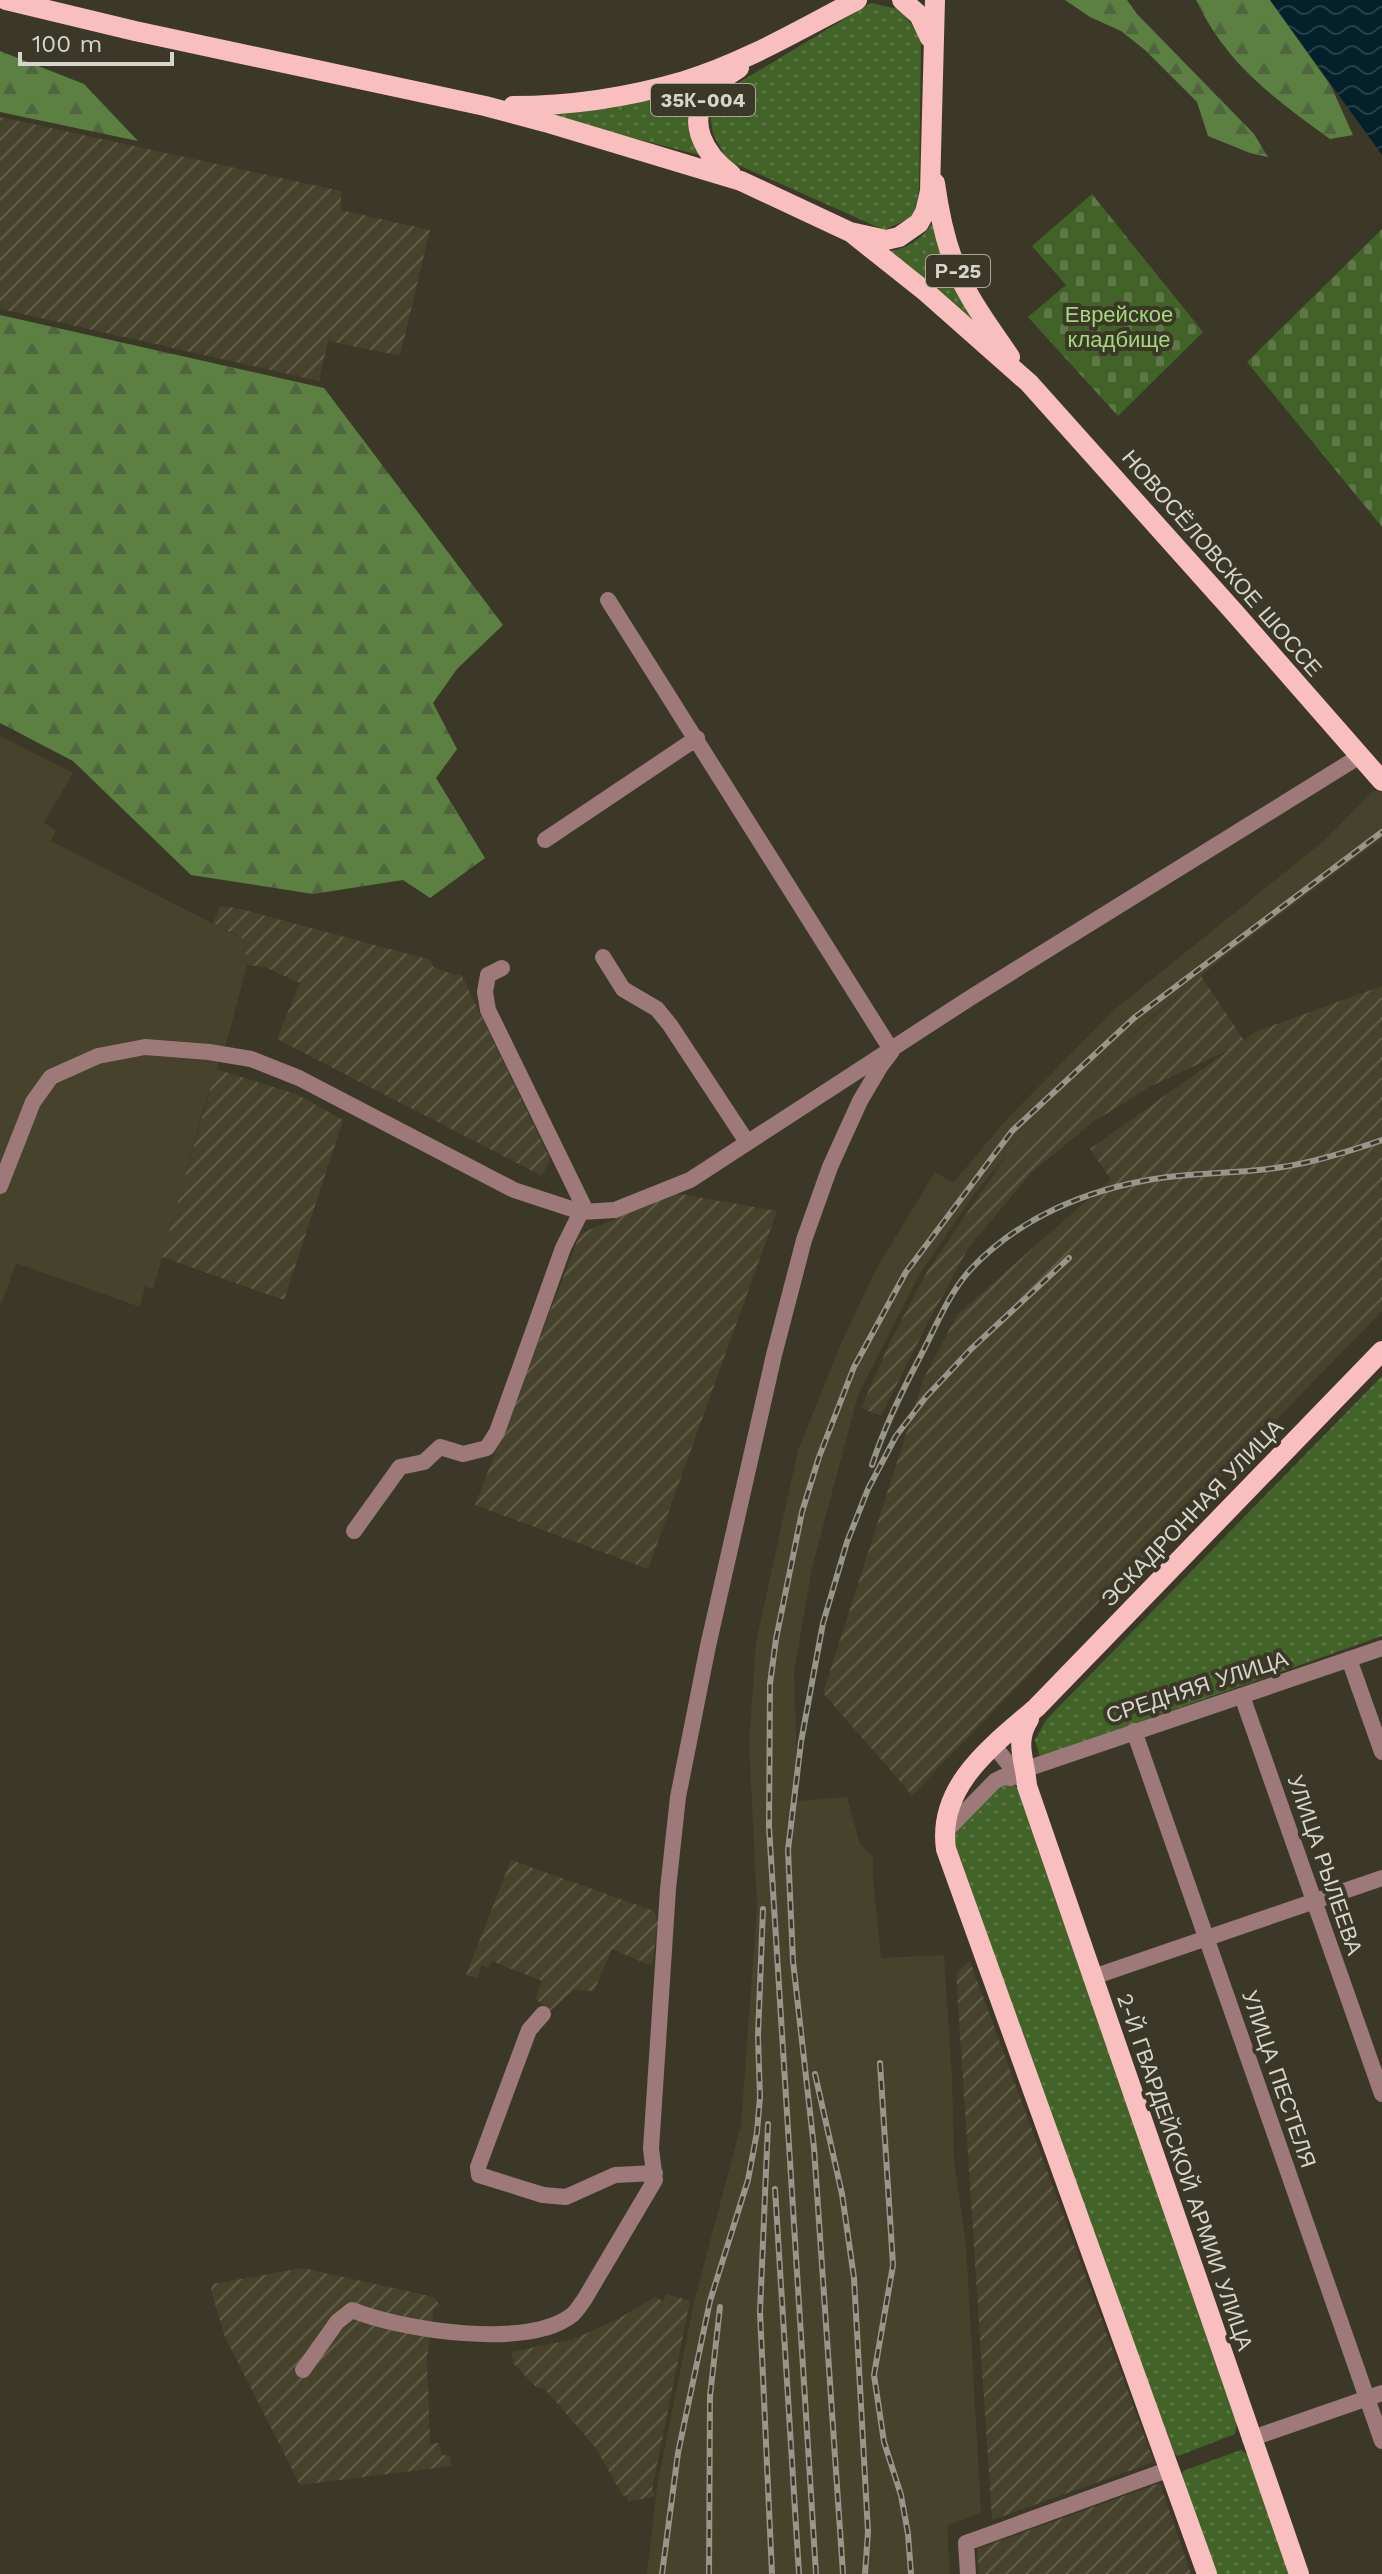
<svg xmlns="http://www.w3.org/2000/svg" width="1382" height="2574" viewBox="0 0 1382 2574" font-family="'Work Sans',sans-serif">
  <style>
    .built { fill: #47422b }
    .industrial { fill: url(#industrial-furrows) }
    .grass { fill: url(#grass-dots) }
    .forest { fill: url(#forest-firs) }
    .cemetery { fill: url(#cemetery-stones) }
    .water { fill: url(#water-waves) }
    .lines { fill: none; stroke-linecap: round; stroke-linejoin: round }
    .minor { stroke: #9d7979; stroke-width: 16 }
    .major { stroke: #f9bebe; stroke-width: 20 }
    .rail-casing { stroke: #989589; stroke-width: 6 }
    .rail { stroke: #3b3828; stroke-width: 3; stroke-dasharray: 9; stroke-linecap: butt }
    .labels { text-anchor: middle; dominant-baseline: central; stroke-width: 8; stroke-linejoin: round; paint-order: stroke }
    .shield { fill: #3b3828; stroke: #a8a69a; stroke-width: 2 }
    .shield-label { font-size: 20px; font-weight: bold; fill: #d7d5cb }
    .park-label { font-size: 22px; fill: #a3d87e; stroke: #3b3828 }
    .street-label { font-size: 22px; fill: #d7d5cb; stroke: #3b3828 }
  </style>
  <defs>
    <pattern id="industrial-furrows" width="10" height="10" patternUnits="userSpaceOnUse" patternTransform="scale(2)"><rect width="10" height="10" fill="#47422b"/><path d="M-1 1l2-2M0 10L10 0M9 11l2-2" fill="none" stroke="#615c48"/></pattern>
    <pattern id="grass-dots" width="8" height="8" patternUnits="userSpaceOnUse" patternTransform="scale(2)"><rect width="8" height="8" fill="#426328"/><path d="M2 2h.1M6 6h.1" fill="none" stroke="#5d7846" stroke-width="1.8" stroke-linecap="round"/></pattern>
    <pattern id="forest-firs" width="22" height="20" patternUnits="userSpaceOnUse" patternTransform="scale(2)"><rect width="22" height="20" fill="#5b8041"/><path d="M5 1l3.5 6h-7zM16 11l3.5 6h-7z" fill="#50663f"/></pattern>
    <pattern id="cemetery-stones" width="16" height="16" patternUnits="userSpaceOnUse" patternTransform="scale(2)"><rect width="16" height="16" fill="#426328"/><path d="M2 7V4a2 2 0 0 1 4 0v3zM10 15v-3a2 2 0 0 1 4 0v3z" fill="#5d7846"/></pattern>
    <pattern id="water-waves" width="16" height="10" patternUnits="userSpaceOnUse" patternTransform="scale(2)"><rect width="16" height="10" fill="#03212b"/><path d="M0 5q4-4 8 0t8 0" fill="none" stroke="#274048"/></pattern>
  </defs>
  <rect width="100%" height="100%" fill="#3b3828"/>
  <!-- built -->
  <path class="built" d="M0,736L73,773L44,823L56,830L51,841L243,939L247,965L229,1034L207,1097L153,1290L145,1286L140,1307L16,1263L0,1307Z
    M1373,791L1382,792V838L1229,953L1155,1014L1095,1067L1008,1153L972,1197L919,1275L858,1395L812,1568L794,1673L798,1801L847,1797L860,1844L873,1856V1878L881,1958L944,1955L952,2076L954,2160L966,2245L981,2512L947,2526L950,2574H647L657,2486L695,2298L741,2125L757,1906L749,1743L756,1642L798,1450L840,1346L875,1271L935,1172L953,1183L1007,1119L1115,1009L1325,840Z"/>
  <!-- industrial -->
  <path class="industrial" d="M0,117L341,191V210L430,230L400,356L328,341L319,381L0,309Z
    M220,906L236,908L431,960L433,967L455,975L461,974L550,1159L542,1176L277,1039L300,983L265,967L247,965L243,939L213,923Z
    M1201,976L1244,1040L1255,1032L1382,986V1311L912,1795L823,1693L924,1378L957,1315L1111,1179L1090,1149L1229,1050L1151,1086L1093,1122L1032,1172L969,1247L924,1330L881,1416L861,1408L891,1340L927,1272L1008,1153L1095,1067Z
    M216,1069L296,1094L343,1120L284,1300L162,1257Z
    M674,1193L777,1211L648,1569L475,1505L580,1234Z
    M511,1860L654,1911L658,1922L652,1966L612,1949L594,1991L574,1990L550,2011L535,1998L542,1981L492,1961L488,1968L482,1965L477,1978L466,1975Z
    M970,1961L1154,2462L992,2520L956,1973Z
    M303,2268L434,2297L440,2306L434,2308L427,2358L430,2444L439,2443L442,2455L450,2456L451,2466L300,2485L225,2337L211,2290L213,2284Z
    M667,2294L690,2301L652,2489L655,2496L628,2502L627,2495L623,2496L595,2447L544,2388H537L513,2363L511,2352L574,2339L618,2319L655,2297L663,2301Z
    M1160,2483L1191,2574H979L977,2549Z"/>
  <!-- grass -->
  <path class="grass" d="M871,3L902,10L921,39L919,190L913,217L884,230L727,160L713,134L710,114L725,91Z
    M709,82L703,156L556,118L555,112Z
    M932,224L972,320L889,251C910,248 919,240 932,224Z
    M1382,1376V1636L1040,1757L1035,1740L1046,1720Z
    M999,1784H1012L1019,1789L1237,2423L1235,2434L1178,2456L1170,2450L953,1840L957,1825Z
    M1241,2450L1250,2456L1292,2574H1214L1180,2479L1183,2471Z"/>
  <!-- forest -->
  <path class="forest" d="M1065,0H1127L1137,14L1254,134L1268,157L1250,153L1208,136L1197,102L1145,50L1121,31L1090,17Z
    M1196,0H1270L1331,86L1353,135L1330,139C1274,98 1227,65 1196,0Z
    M0,51L84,84L138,141L0,112Z
    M0,315L324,388L503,625L457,669L433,703L457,749L436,778L485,858L430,898L403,880L313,894L191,875L73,761L0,723Z"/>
  <!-- cemetery -->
  <path class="cemetery" d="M1092,194L1203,332L1118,416L1028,317L1066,285L1032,246Z
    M1382,229V527L1247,362Z"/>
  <!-- water -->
  <path class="water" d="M1270,0H1382V155Z"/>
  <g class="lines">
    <!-- minor -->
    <path class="minor" d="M608,600L892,1051
      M545,840L697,738
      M603,957L623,989L657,1009L670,1025L747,1142
      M502,968L488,975L485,992L488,1010L586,1211
      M0,1186L33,1102L51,1077L98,1056L145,1047L209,1052L251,1059L299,1078L514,1190L581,1212L615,1210L690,1180L970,998L1360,756
      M354,1531L400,1467L424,1462L440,1447L463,1454L487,1448L497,1432L563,1248L581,1212
      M1349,1659L1382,1752
      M1242,1696L1382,2094
      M1134,1731L1382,2441
      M994,1746L1020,1778
      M1003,1777L1382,1648
      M945,1832L995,1781L1003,1777L1011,1778
      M1093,1977L1382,1878
      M543,2014L529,2030L478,2167L479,2175L543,2195L566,2197L615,2175L655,2173
      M303,2370L337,2322L352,2310C401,2330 528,2350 572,2315C577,2311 581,2304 584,2300L655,2180L651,2149L668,1889L678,1797L708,1646L774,1355L804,1240L830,1167L860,1101L880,1067L892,1051
      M1250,2439L1382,2393
      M968,2574L966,2543L1170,2469"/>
    <!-- major -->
    <path class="major" d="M6,0L135,31L485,106L545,122L741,181L850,232L886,240L899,237L919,223L925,212L930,191L935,0
      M902,0L919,15L930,38
      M513,106C570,106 629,97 684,81C744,63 801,29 857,0
      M731,174C705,155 685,122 709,92C716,82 729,75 739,68
      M935,183C940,220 949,260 968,293C980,315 996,336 1010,357
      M853,234L926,292L1029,383L1234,612L1382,781
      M1029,1719C1014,1743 1025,1759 1027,1786L1299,2574
      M1207,2574L946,1849C937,1786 992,1746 1036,1708L1382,1351"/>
    <!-- rail casing -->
    <g class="rail-casing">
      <path id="rail" d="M872,1465C884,1428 901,1393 919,1359C935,1329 948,1294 971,1269C1019,1218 1086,1190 1154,1179C1196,1172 1240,1174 1282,1167C1316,1162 1350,1151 1382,1140
        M880,2063L893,2265L874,2375L884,2442L901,2495L908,2534L911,2574
        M815,2074L842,2194L854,2278L868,2532L865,2574
        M768,2124L760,2312L772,2574
        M775,2189L799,2574
        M662,2574L678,2453L710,2301L748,2180L757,2132L760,2097L758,2036L763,1909
        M709,2574L710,2396L720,2307
        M816,2574L769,1827L770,1684L776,1639L802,1512L819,1457L854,1367L906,1272L1012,1131L1134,1018L1382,832
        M843,2574L814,2148L793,1961L788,1850L801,1742L823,1623L847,1542L868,1489L896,1436L926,1397L971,1349L1069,1258"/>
    </g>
    <!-- rail -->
    <use href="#rail" class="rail"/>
  </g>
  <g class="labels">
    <!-- shield labels -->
    <g class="shield">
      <rect x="651" y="84" width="104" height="32" rx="6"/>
      <rect x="926" y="255" width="64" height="32" rx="6"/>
    </g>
    <g class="shield-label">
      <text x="703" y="100">35К-004</text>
      <text x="958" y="271">Р-25</text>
    </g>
    <!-- park labels -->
    <g class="park-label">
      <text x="1119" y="314">Еврейское<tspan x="1119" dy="25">кладбище</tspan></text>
    </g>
    <!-- street labels -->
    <g class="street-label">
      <text transform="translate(1222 563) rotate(49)">НОВОСЁЛОВСКОЕ ШОССЕ</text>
      <text transform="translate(1192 1513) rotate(-46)">ЭСКАДРОННАЯ УЛИЦА</text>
      <text transform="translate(1197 1687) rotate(-18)">СРЕДНЯЯ УЛИЦА</text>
      <text transform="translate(1325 1865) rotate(71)">УЛИЦА РЫЛЕЕВА</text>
      <text transform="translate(1279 2079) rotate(71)">УЛИЦА ПЕСТЕЛЯ</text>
      <text transform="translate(1185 2172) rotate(71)">2-Й ГВАРДЕЙСКОЙ АРМИИ УЛИЦА</text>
    </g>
  </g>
  <!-- scale -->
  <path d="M20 52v12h152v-12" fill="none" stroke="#d7d5cb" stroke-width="4"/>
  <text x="32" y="52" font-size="24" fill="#d7d5cb" stroke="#3b3828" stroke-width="6" paint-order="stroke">100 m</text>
</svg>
